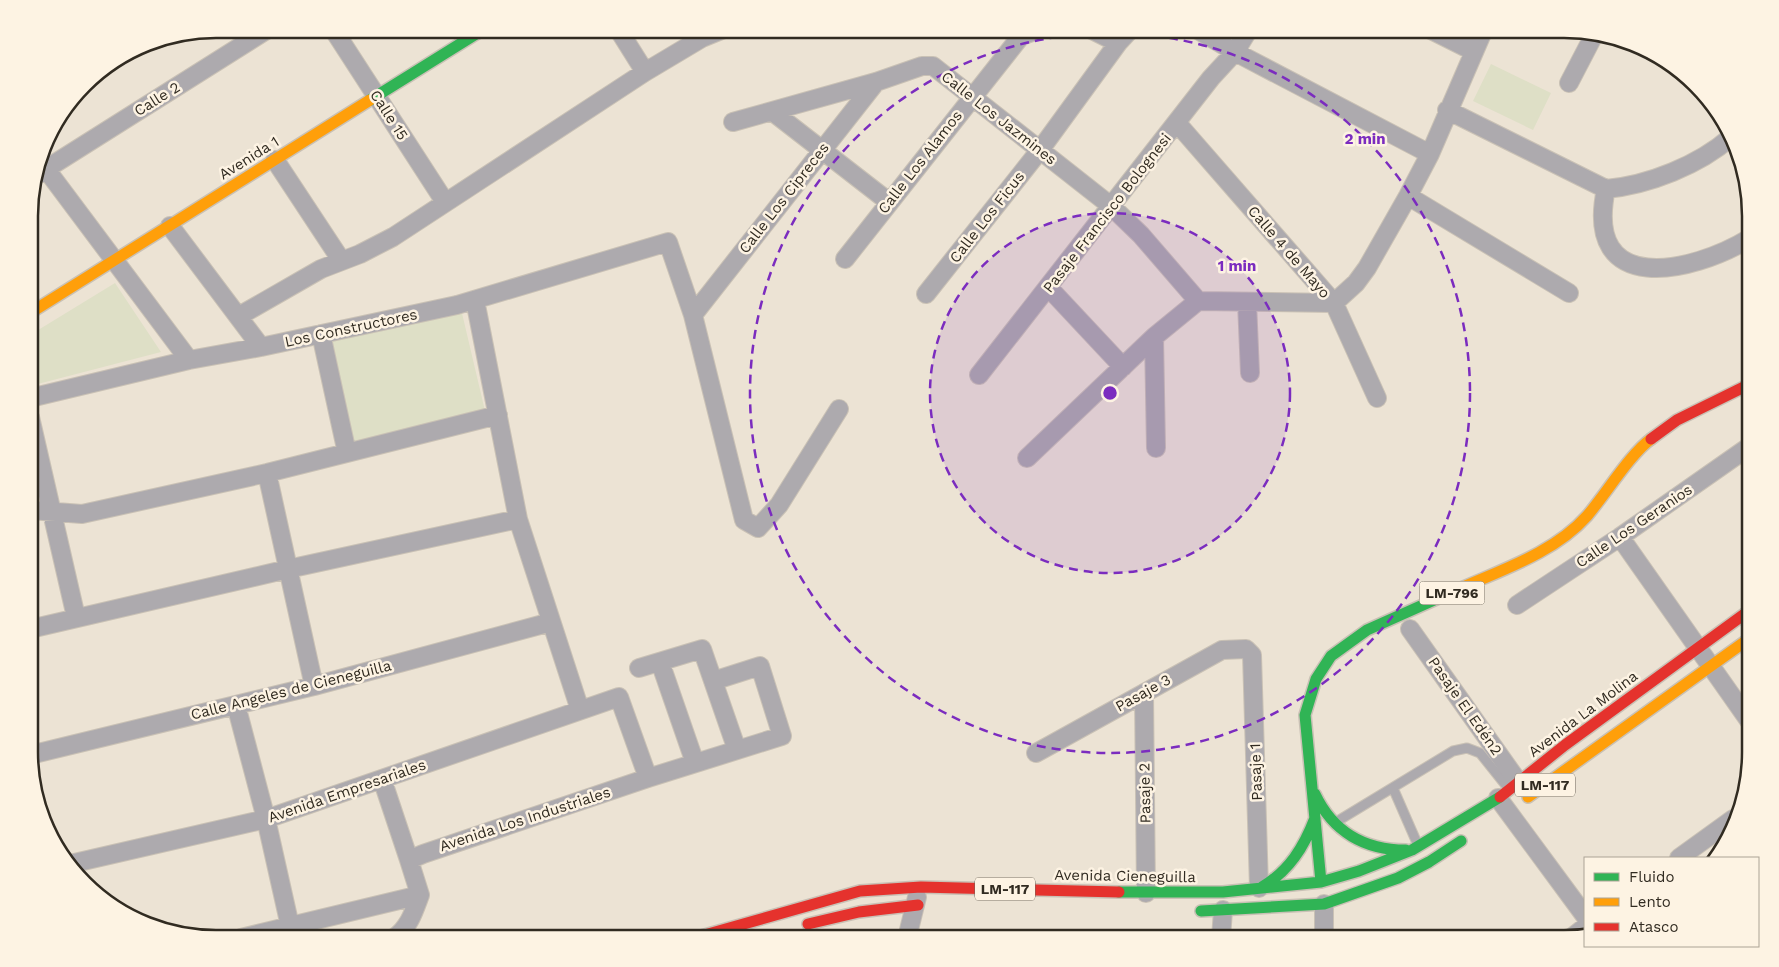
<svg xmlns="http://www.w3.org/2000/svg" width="1779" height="967" viewBox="0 0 1779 967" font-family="'Work Sans',sans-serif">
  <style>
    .green { fill: #dedfc6 }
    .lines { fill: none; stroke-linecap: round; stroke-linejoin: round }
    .lane-casing { stroke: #c9c1b5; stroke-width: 11 }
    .street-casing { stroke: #c9c1b5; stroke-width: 20 }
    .fast-casing { stroke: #c9c1b5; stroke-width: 14 }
    .slow-casing { stroke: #c9c1b5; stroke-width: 14 }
    .jam-casing { stroke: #c9c1b5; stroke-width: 14 }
    .lane { stroke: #adaaae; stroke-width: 9 }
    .street { stroke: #adaaae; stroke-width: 18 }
    .fast { stroke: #30b455; stroke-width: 11 }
    .slow { stroke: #ff9f0a; stroke-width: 11 }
    .jam { stroke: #e5322d; stroke-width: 11 }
    .ring { fill: none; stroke: #7b2cbf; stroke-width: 2.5; stroke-dasharray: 9 6 }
    .labels { text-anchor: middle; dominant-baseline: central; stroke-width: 5; stroke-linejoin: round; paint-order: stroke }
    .shield { fill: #fdf3e3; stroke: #6e675b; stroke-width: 1 }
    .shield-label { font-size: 14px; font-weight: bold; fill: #312b21 }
    .street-label { font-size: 15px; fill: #312b21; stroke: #fdf3e3 }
    .rim { fill: none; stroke: #312b21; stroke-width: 2.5 }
    .centre { fill: #7b2cbf; stroke: #fdf3e3; stroke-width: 2.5 }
    .ring-label { font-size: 15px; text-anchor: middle; font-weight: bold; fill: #7b2cbf; stroke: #fdf3e3; stroke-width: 5; stroke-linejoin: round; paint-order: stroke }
  </style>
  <rect width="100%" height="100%" fill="#ece3d4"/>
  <!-- green -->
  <path class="green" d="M1491,64L1551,93L1533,130L1473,101Z
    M115,283L161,352L30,386V335Z
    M461,309L485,411L354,442L330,341Z"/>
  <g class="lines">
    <!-- lane casing -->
    <g class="lane-casing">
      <path id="lane" d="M1393,788L1417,843
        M1336,822L1453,751L1467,748L1480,753L1508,788"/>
    </g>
    <!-- street casing -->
    <g class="street-casing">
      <path id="street" d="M333,29L445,202
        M618,29L645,72
        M1090,29L1118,43L1131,29
        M1196,29L1235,52L1430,154
        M1429,29L1473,51
        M1569,83L1595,33
        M1447,110L1606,189
        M773,112L889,202
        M733,122L876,82L922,66H933L1111,206L1141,235L1198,301
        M1177,123L1334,303L1377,398
        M275,160L341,260
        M40,161L189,360
        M35,176L268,29
        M1606,189C1583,297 1691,274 1750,238
        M1606,189C1649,185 1699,165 1731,137
        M1408,196L1569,293
        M170,226L261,347
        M845,259L1021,36L1040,29
        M1049,288L1123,367
        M926,294L1040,150L1118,43
        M475,300L518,519L580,710
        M1247,302L1250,373
        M693,315L876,82
        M239,316L321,269L360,254L393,237L645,72L702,38L724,29
        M321,334L347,453
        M1154,337L1156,448
        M979,375L1211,78L1235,52L1249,29
        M30,398L189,360L261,347L457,305L668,242L693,315L744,520L758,528L779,505L839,409
        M30,417L76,617
        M1027,458L1154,337L1198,301L1334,303L1356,283L1367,268L1408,196L1430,154L1484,29
        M267,473L314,686
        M30,510L82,514L267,473L498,415
        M1620,537L1750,722
        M1517,605L1620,537L1750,446
        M30,629L288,569L518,519
        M1410,629L1519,783
        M660,662L695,763
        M639,668L702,649L737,750
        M1144,693L1146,893
        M236,705L266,819L290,926
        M1036,753L1222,650L1246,649L1252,655L1259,888
        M30,755L314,686L551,622
        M382,779L409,860
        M1498,798L1585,916
        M1679,858L1733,819
        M70,864L266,819L619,697L648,778
        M1324,904V938
        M241,938L420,895L409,860L423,854L648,778L782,736L760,666L713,681
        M394,938C409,928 414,911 420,895
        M907,938L917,897
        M1221,938L1223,910
        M1571,938L1585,927"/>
    </g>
    <!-- fast casing -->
    <g class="fast-casing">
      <path id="fast" d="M370,100L484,29
        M1315,794C1333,832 1365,850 1406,850
        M1321,882L1305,715L1316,679L1331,656L1367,630L1461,588
        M1262,887C1289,871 1304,847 1315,818
        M1119,892H1223L1321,882L1359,871L1412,850L1500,797
        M1201,911L1324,904L1398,878L1429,862L1461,841"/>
    </g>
    <!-- slow casing -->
    <g class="slow-casing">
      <path id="slow" d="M30,313L370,100
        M1461,588C1504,569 1555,552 1587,516C1605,495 1631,453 1651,439
        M1528,797L1750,638"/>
    </g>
    <!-- jam casing -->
    <g class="jam-casing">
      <path id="jam" d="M1651,439L1677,420L1750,384
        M1500,797L1565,745L1750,610
        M808,924L859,912L918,905
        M694,938L860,891L921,887L1119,892"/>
    </g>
    <!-- lane -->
    <use href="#lane" class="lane"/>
    <!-- street -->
    <use href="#street" class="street"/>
    <!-- fast -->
    <use href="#fast" class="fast"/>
    <!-- slow -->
    <use href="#slow" class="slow"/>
    <!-- jam -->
    <use href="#jam" class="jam"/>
  </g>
  <!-- distance rings -->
  <circle cx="1110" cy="393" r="180" fill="#7b2cbf" fill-opacity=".12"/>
  <g class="ring">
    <circle cx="1110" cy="393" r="180"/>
    <circle cx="1110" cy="393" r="360"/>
  </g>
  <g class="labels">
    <!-- shield labels -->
    <g class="shield">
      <rect x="1419.5" y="581.5" width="65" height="23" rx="4"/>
      <rect x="1515" y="773.5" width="60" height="23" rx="4"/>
      <rect x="975" y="877.5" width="60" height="23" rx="4"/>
    </g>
    <g class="shield-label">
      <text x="1452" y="593">LM-796</text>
      <text x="1545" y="785">LM-117</text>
      <text x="1005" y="889">LM-117</text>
    </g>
    <!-- street labels -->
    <g class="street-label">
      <text transform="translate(157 99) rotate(-32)">Calle 2</text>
      <text transform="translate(389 115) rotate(57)">Calle 15</text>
      <text transform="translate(999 118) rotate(38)">Calle Los Jazmines</text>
      <text transform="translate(249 158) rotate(-32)">Avenida 1</text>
      <text transform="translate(920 162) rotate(-52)">Calle Los Alamos</text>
      <text transform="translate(784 198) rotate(-52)">Calle Los Cipreces</text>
      <text transform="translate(1107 213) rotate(-52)">Pasaje Francisco Bolognesi</text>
      <text transform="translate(987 217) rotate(-52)">Calle Los Ficus</text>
      <text transform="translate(1289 252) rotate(49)">Calle 4 de Mayo</text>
      <text transform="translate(351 328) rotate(-12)">Los Constructores</text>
      <text transform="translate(1634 526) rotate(-34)">Calle Los Geranios</text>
      <text transform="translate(291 690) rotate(-14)">Calle Angeles de Cieneguilla</text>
      <text transform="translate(1143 693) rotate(-29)">Pasaje 3</text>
      <text transform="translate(1465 706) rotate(55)">Pasaje El Edén2</text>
      <text transform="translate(1583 714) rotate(-37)">Avenida La Molina</text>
      <text transform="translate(1256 772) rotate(-92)">Pasaje 1</text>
      <text transform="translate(347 791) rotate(-19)">Avenida Empresariales</text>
      <text transform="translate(1145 793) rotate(-91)">Pasaje 2</text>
      <text transform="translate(525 819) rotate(-18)">Avenida Los Industriales</text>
      <text transform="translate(1125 876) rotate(1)">Avenida Cieneguilla</text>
    </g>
  </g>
  <!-- crop -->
  <path d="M0 0H1779V967H0ZM216 38H1564A178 178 0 0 1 1742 216V752A178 178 0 0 1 1564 930H216A178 178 0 0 1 38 752V216A178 178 0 0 1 216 38Z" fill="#fdf3e3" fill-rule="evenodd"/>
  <path class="rim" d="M216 38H1564A178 178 0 0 1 1742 216V752A178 178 0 0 1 1564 930H216A178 178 0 0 1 38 752V216A178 178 0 0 1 216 38Z"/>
  <circle cx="1110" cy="393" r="8" class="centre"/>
  <g class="ring-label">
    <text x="1365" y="144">2 min</text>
    <text x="1237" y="271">1 min</text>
  </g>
  <!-- legend -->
  <rect x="1584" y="857" width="175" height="90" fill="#fdf3e3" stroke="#aba395"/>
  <rect x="1594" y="873" width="25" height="8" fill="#30b455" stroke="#aba395"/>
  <text x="1629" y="882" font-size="15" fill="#312b21">Fluido</text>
  <rect x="1594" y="898" width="25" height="8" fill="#ff9f0a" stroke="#aba395"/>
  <text x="1629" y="907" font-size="15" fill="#312b21">Lento</text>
  <rect x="1594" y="923" width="25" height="8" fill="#e5322d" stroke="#aba395"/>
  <text x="1629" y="932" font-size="15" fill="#312b21">Atasco</text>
</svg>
